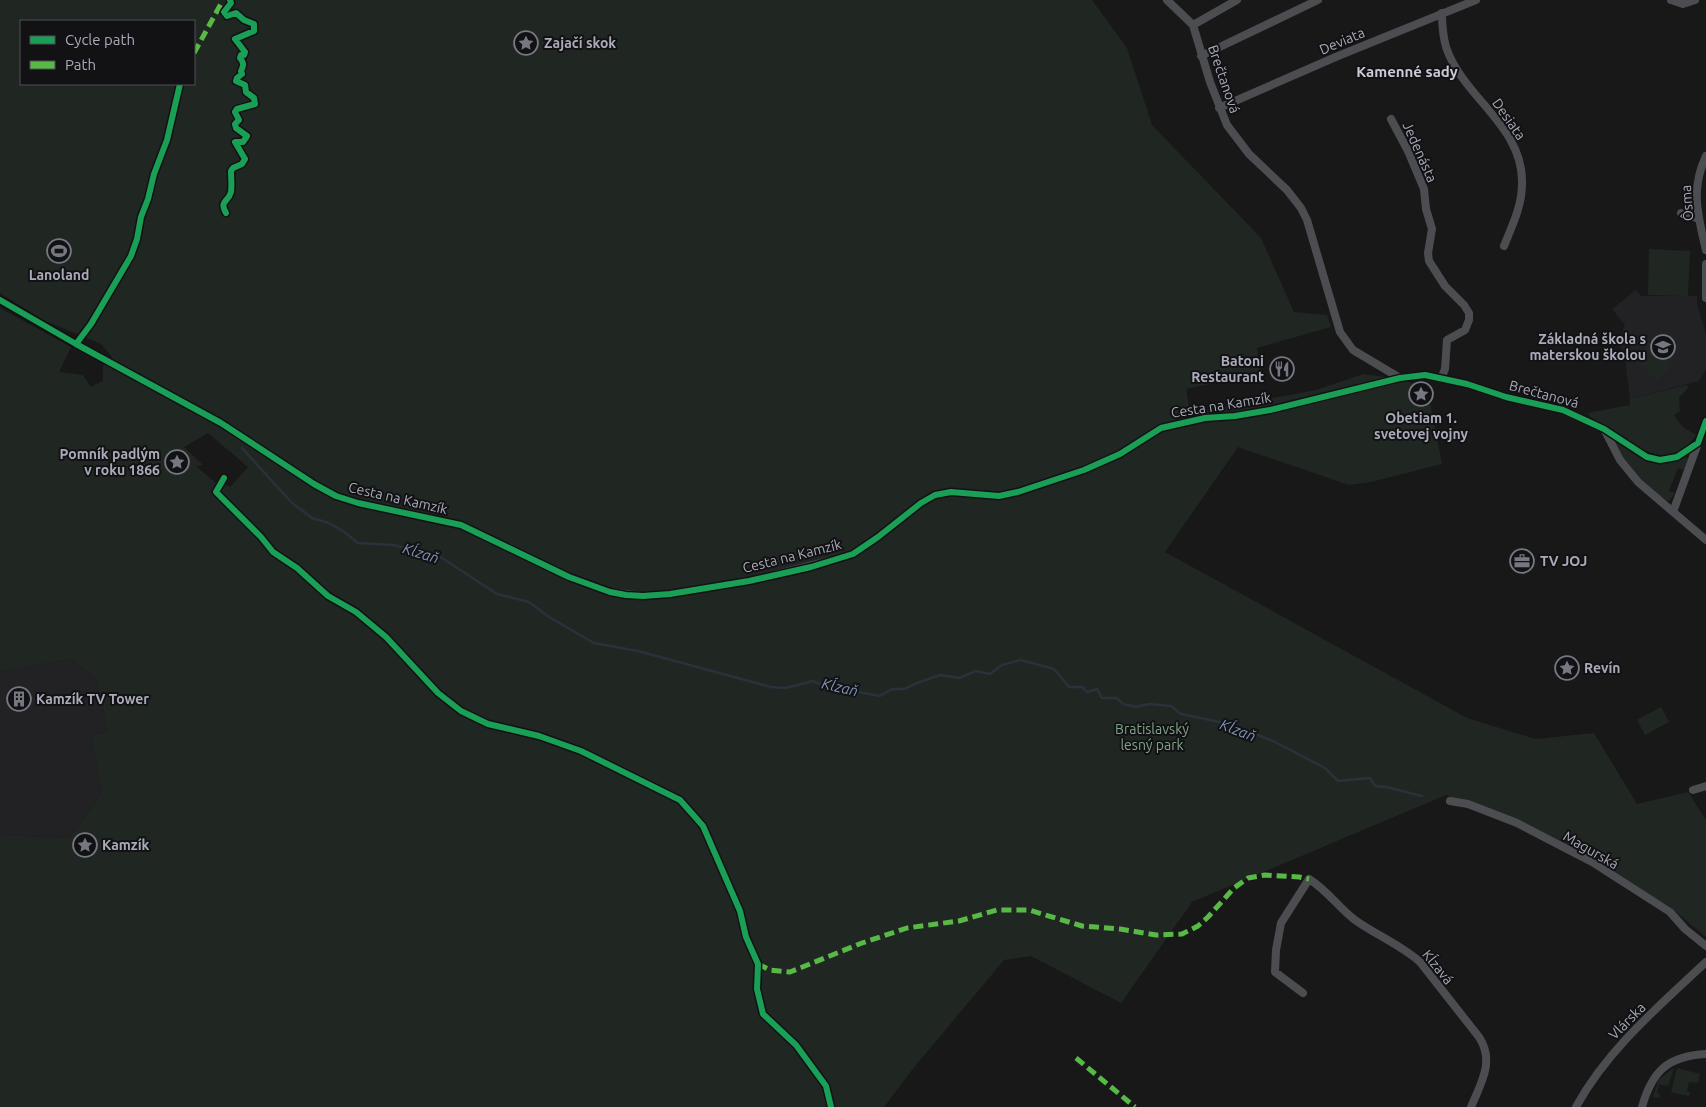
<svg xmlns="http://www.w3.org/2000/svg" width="1706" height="1107" viewBox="0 0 1706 1107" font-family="Ubuntu,sans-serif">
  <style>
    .built { fill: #222224 }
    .green { fill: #202722; fill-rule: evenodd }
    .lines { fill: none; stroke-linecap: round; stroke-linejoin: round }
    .stream { stroke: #2a313a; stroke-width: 2.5 }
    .street { stroke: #4c4d51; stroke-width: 8 }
    .quiet { stroke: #58b947; stroke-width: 5; stroke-dasharray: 10 5; stroke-linecap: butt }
    .cycleway-casing { stroke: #121214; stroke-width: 9 }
    .cycleway { stroke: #1a9f57; stroke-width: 6 }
    .labels { text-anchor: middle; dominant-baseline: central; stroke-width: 4; stroke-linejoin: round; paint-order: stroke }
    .street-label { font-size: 14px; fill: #a9abb9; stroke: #121214 }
    .poi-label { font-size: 14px; font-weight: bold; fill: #a9abb9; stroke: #121214; text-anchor: start }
    .park-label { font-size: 14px; fill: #7fa587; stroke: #121214 }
    .neighbourhood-label { font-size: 15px; font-weight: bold; fill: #cacbd5; stroke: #121214 }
    .water-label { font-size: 15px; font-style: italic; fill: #7f94b5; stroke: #121214 }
  </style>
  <rect width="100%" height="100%" fill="#181818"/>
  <!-- built -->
  <path class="built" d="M1636,290L1641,296H1697V304L1706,334V369L1699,381L1630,399L1624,351L1617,344L1625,325L1612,309Z
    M70,659L96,678L108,732L91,735L102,793L69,838L0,835V672Z"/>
  <!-- green -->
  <path class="green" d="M0,0H1092L1127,48L1152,125L1261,238L1294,312L1327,315L1331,327L1257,348L1260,373L1186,389L1190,413L1316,390L1364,374L1399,379L1427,388L1442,464L1371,482L1349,485L1238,447L1165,552L1467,718L1536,739L1594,733L1637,804L1688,792L1706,820V937L1669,906L1516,821L1446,795L1192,902L1121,1003L1031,956L1004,960L912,1070L884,1107H0V835L69,838L102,793L91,735L108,732L96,678L70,659L0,672V308L71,347L59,372L83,375L91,387L103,381V366L112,357L101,344L43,320L0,293ZM21,21H194V84H21ZM208,433L248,467L230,487L226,485L217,484L196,466L203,465L184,447Z
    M1649,249L1690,251L1688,296L1648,295Z
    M1649,343L1673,364L1658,381L1634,360Z
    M1687,385L1688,388L1679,398L1680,411L1674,415L1683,427L1696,435C1674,467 1652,456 1625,439C1613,431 1601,424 1589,416L1588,413L1630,405V399Z
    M1609,437C1636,455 1652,472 1686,457L1688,458L1685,470L1678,468L1669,491L1675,493L1669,501C1643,495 1622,458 1609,437Z
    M1661,707L1669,722L1645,735L1637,720Z
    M1674,1068L1668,1086L1659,1084L1657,1093L1660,1094L1659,1098L1653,1097L1659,1079Z
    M1677,1068L1700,1074L1698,1083L1689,1082L1687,1091L1690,1092L1689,1096L1671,1092Z"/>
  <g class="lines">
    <!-- stream -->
    <path class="stream" d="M242,448L292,503L312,518L329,523L343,531L358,543L394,545L442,558L497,594L529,602L549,617L594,643L638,651L771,687L786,688L813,681L825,686L880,696L892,689H904L917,683L940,675L959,678L976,671L990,674L1002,665L1021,660L1054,669L1069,687H1082L1087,692L1097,689L1102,698H1117L1123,704L1136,707L1149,704L1171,706L1181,714L1229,724L1273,741L1325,768L1338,781L1370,778L1375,786L1386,787L1422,796"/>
    <!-- street -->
    <path class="street" d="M1167,0L1193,25L1210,82L1227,125L1249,154L1287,190L1301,208L1307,220L1340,332L1353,350L1400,378
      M1671,0L1683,4L1695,0
      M1442,13C1442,25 1443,36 1446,47C1463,98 1524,126 1522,184C1522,206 1512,226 1504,246
      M1193,25L1237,0
      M1201,56L1318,0
      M1219,108L1338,56L1476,0
      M1391,119L1408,151L1424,189L1426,209L1432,229L1428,253L1429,261L1445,286L1464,305L1469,313V320L1465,330L1447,340L1445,369L1441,379
      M1706,156C1690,190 1698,216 1706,250
      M1681,213L1699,219
      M1706,264V298
      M221,423L314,484L336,496L358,503L461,525L569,577L610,592L643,596L670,594L749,581L829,561L853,554L878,537L921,503L935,495L951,492L999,496L1018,492L1084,470L1120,454L1161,428L1205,418L1235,416L1270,410L1400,378L1425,375L1467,384L1506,397L1563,410L1604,429L1647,457L1660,460L1677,457L1698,443
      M1605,431L1620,460L1638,482L1706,540
      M1673,512L1706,421
      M1693,790L1706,786
      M1450,801L1468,804L1517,823L1592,862L1670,912L1685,929L1706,946
      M1303,993L1275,972L1276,950L1281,923L1309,879C1327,890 1339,908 1355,920C1376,935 1401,945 1420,962L1479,1037C1495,1061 1481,1083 1471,1107
      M1576,1107C1607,1050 1659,1006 1706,962
      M1642,1107C1652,1071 1668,1056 1706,1054"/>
    <!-- quiet -->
    <path class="quiet" d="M194,53L222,2
      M758,964L770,970L790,972L862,943L907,928L959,921L997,910H1029L1082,926L1120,929L1156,935L1182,934L1198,926L1208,917L1234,888L1248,878L1265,875L1299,877L1309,879
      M1076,1058L1135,1107"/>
    <!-- cycleway casing -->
    <g class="cycleway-casing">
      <path id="cycleway" d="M226,213C219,200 228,203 231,192C232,186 231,177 231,171L233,168L242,164L245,159L235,142H243L247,136L236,128L235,124L239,120L235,112L237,109L255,104L254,98L246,92L245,85L236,81L237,78L242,74L241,71C244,65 244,63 240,58L241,55H244L245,52L235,39L254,31V24L244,20L236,13L227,16L224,12L231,3L230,0
        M0,300L76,344L221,423L314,484L336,496L358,503L461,525L569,577L610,592L626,595L643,596L670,594L749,581L811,567L853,554L878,537L921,503L935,495L951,492L999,496L1018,492L1084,470L1120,454L1161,428L1205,418L1235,416L1270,410L1400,378L1425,375L1467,384L1506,397L1563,410L1604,429L1647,457L1660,460L1677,457L1698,443L1706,421
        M76,344L91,324L131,256L137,239L141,217L148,199L154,174L167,140L180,84
        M224,478L216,492L261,537L273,552L297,568L328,596L356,612L386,637L438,693L461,711L488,724L539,736L581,751L680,800L703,826L740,911L746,937L758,964L757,989L763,1014L796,1045L826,1086L831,1107"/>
    </g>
    <!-- cycleway -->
    <use href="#cycleway" class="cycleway"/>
  </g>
  <!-- icons -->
  <defs>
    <g id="sight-ring" transform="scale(1.25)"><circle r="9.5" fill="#121214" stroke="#767881" stroke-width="1.5"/><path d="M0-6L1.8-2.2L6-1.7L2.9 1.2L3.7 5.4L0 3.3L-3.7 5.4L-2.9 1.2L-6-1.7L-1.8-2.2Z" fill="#767881"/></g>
    <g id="stadium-ring" transform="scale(1.25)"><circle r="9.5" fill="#121214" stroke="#767881" stroke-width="1.5"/><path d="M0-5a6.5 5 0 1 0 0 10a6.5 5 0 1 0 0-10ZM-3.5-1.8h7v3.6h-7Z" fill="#767881"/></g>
    <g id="school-ring" transform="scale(1.25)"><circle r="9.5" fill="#121214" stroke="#767881" stroke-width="1.5"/><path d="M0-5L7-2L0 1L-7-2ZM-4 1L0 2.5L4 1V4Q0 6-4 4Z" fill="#767881"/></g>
    <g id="restaurant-ring" transform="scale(1.25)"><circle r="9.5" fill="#121214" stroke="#767881" stroke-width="1.5"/><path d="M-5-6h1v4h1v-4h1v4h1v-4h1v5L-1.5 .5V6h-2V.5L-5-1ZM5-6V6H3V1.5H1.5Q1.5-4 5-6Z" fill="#767881"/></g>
    <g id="office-ring" transform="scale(1.25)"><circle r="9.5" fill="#121214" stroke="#767881" stroke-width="1.5"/><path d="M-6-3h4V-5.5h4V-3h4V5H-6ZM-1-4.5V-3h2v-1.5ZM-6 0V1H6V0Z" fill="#767881"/></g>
    <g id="building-ring" transform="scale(1.25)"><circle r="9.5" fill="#121214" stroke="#767881" stroke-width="1.5"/><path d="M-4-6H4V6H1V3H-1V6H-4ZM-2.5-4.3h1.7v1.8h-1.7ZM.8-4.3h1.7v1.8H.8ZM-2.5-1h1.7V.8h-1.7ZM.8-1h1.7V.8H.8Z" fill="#767881"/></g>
  </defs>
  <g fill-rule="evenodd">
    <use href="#sight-ring" x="526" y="43"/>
    <use href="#stadium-ring" x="59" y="251"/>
    <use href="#school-ring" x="1663" y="347"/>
    <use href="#restaurant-ring" x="1282" y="369"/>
    <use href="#sight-ring" x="1421" y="394"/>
    <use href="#sight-ring" x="177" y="462"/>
    <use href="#office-ring" x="1522" y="561"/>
    <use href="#sight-ring" x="1567" y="668"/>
    <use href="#building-ring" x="19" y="699"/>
    <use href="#sight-ring" x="85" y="845"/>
  </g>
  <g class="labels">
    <!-- street labels -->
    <g class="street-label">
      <text transform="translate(1342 41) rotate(-23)">Deviata</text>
      <text transform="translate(1224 79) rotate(71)">Brečtanová</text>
      <text transform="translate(1509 119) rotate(55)">Desiata</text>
      <text transform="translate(1420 152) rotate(66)">Jedenásta</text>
      <text transform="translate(1687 203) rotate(-94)">Ôsma</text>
      <text transform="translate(1544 394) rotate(15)">Brečtanová</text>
      <text transform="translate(1221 405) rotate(-9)">Cesta na Kamzík</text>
      <text transform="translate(398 498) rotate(13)">Cesta na Kamzík</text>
      <text transform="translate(792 556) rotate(-14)">Cesta na Kamzík</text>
      <text transform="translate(1591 850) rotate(30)">Magurská</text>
      <text transform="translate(1438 967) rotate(51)">Kĺzavá</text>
      <text transform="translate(1627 1021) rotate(-45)">Vlárska</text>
    </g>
    <!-- poi labels -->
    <g class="poi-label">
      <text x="544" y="43">Zajačí skok</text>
      <text x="59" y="275" text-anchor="middle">Lanoland</text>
      <text x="1646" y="339" text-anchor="end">Základná škola s<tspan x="1646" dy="16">materskou školou</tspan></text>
      <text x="1264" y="361" text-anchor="end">Batoni<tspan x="1264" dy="16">Restaurant</tspan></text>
      <text x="1421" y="418" text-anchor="middle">Obetiam 1.<tspan x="1421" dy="16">svetovej vojny</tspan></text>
      <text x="160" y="454" text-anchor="end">Pomník padlým<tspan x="160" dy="16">v roku 1866</tspan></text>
      <text x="1540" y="561">TV JOJ</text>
      <text x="1584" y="668">Revín</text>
      <text x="36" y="699">Kamzík TV Tower</text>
      <text x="102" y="845">Kamzík</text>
    </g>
    <!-- park labels -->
    <g class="park-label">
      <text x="1152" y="729">Bratislavský<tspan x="1152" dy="16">lesný park</tspan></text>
    </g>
    <!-- neighbourhood labels -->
    <g class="neighbourhood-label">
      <text x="1407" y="71">Kamenné sady</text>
    </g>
    <!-- water labels -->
    <g class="water-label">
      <text transform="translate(421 553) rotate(17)">Kĺzaň</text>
      <text transform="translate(840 687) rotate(13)">Kĺzaň</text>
      <text transform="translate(1238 730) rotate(21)">Kĺzaň</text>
    </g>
  </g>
  <!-- legend -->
  <rect x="20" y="20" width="175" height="65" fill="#121214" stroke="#4e4f56"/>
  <rect x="30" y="36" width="25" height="8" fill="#1a9f57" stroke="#4e4f56"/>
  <text x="65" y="45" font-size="15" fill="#a9abb9">Cycle path</text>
  <rect x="30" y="61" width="25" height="8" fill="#58b947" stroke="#4e4f56"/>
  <text x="65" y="70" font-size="15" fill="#a9abb9">Path</text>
</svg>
